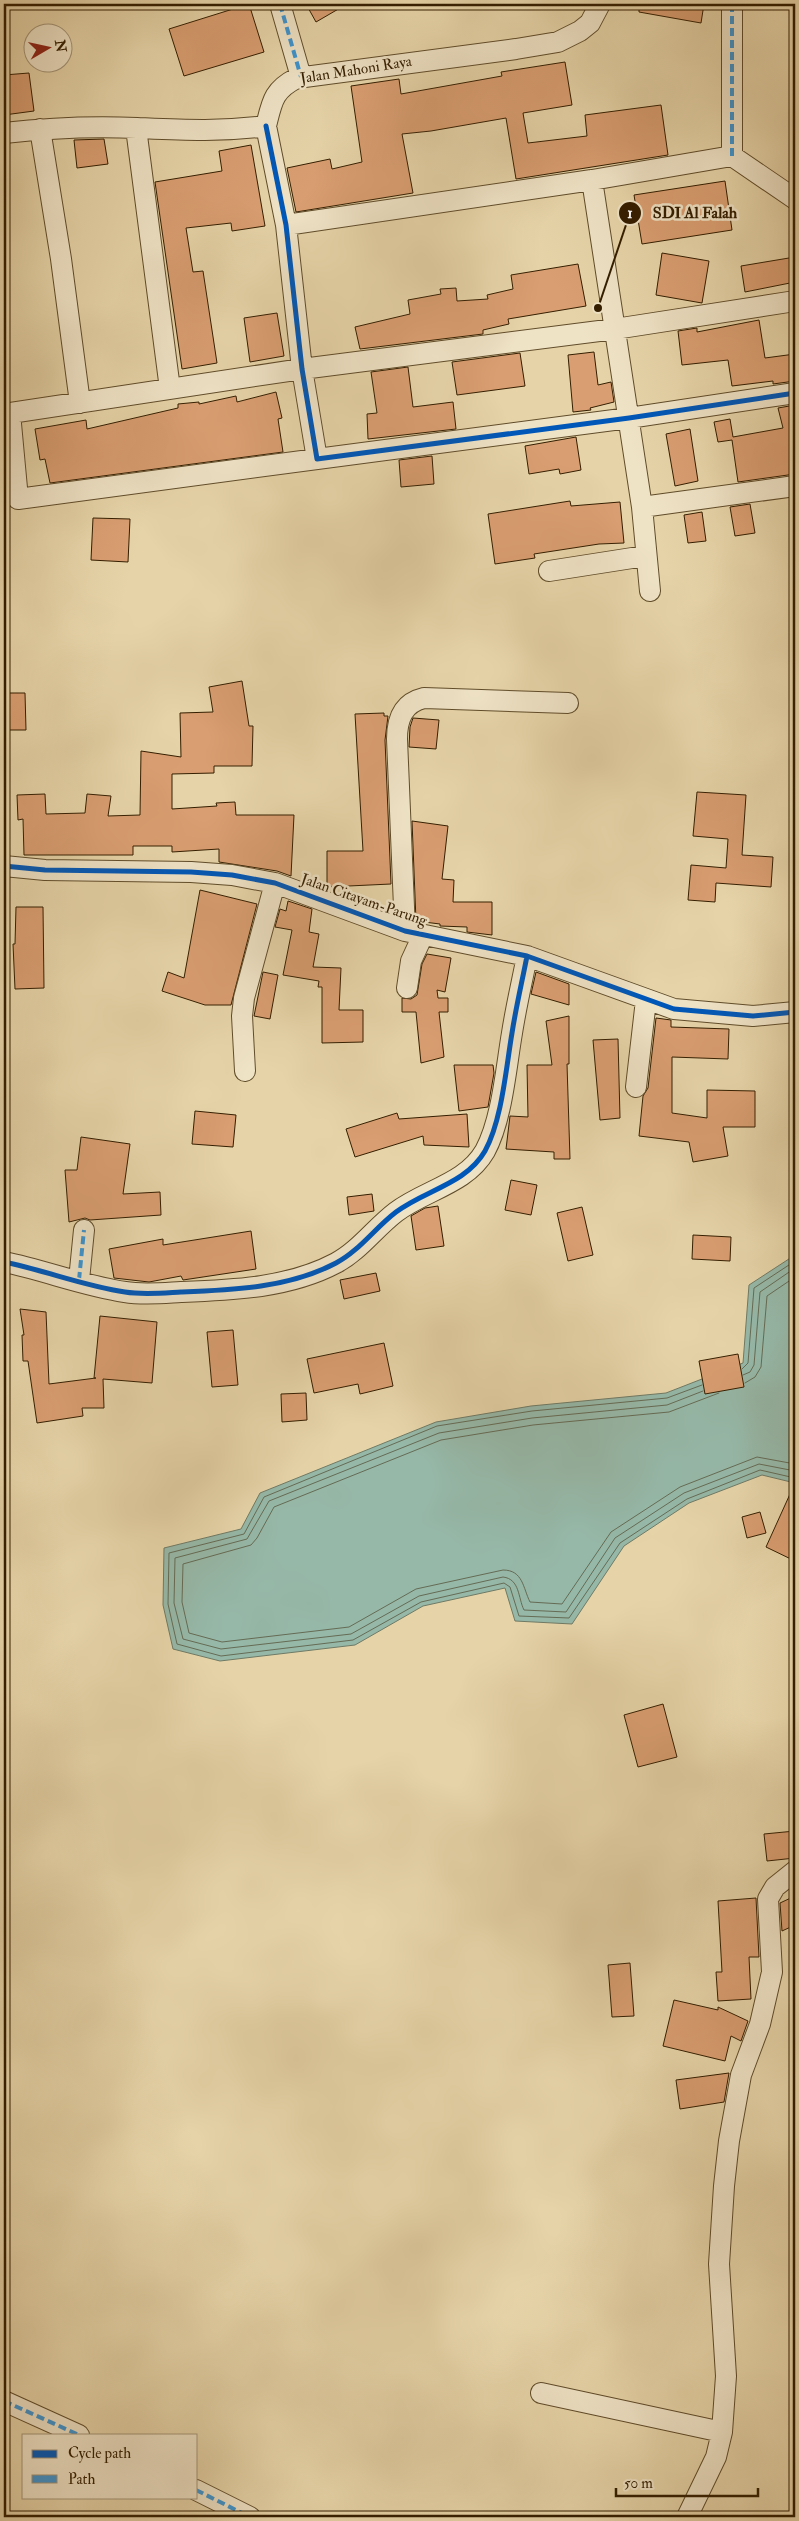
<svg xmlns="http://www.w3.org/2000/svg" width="799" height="2521" viewBox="0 0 799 2521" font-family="'IM FELL Double Pica',serif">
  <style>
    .water { fill: #96b8a8; stroke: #6f7a65 }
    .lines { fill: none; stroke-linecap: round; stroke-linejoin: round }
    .shore { stroke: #656b54; stroke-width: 1 }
    .building { fill: #d99e71; stroke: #341e00 }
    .street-casing { stroke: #604c2a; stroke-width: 22 }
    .street { stroke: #efe3c6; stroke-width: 20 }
    .quiet { stroke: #3d94d0; stroke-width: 4; stroke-dasharray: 8 4; stroke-linecap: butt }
    .cycleway-casing { stroke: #efe3c6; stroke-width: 8 }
    .cycleway { stroke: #0057b8; stroke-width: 5 }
    .labels { text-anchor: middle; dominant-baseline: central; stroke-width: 5; stroke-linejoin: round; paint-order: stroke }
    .street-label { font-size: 15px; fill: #341e00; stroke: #efe3c6 }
    .leader { fill: none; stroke: #341e00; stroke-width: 2 }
    .callout-dot { fill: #341e00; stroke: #efe3c6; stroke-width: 2 }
    .mark-label { font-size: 15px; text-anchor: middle; font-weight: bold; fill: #fff }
    .callout-label { font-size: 16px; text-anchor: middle; font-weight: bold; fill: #341e00; stroke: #efe3c6; stroke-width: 5; stroke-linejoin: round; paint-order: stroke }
  </style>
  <rect width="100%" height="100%" fill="#e6d4a8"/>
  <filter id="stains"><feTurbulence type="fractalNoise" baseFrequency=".004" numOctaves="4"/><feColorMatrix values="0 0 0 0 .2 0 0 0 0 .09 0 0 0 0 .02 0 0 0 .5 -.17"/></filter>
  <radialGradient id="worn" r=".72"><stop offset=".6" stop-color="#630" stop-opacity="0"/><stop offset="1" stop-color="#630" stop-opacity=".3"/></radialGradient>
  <!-- water -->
  <path class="water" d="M795,1255V1483L762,1475L689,1503L624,1546L572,1624L515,1621L505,1588L423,1606L355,1645L220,1661L173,1649L163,1605L164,1548L241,1529L260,1493L436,1422L531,1406L666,1393L743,1363L749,1285Z"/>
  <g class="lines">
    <!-- shore -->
    <path class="shore" d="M742,1369L748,1363L754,1288L795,1261
      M743,1375L750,1372L754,1365L760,1292L795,1268
      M745,1383L755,1377L761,1367L767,1296L795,1277
      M702,1385L667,1398L532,1411L437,1426L264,1497L244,1534L169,1553L168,1604L177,1644L221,1656L353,1640L421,1602L504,1583L510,1587L519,1616L569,1618L620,1543L687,1499L760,1470L795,1478
      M703,1391L667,1405L532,1418L439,1433L269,1501L247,1539L175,1558L174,1603L183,1639L221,1649L351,1634L419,1596L503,1577C520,1579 518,1598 524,1610L566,1612L615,1538L684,1493L759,1464L795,1471
      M719,1393L669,1412L533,1425L441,1440L274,1507L257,1538L251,1545L183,1564L182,1602L189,1633L222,1642L349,1627L416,1589L503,1570C523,1570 523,1588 530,1602L562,1604L611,1532L680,1487L757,1457L795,1464"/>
  </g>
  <!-- building -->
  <path class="building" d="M249,4L264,52L184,76L169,29Z
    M306,4H347L316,22Z
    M639,4H704L701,23L639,12Z
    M565,62L572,105L523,113L528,143L587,136L585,115L661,105L668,155L516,179L506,118L431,131L402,134L413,193L296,212L287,168L330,159L332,169L362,162L351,86L399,79L401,94L502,76L501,72Z
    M29,73L34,111L4,115V75Z
    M104,139L108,164L77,168L74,140Z
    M251,145L265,226L232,231L231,223L186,228L193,272L203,271L217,363L182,369L155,182L222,171L219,151Z
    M725,181L732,230L642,244L634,195Z
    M662,253L709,261L702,303L656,295Z
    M795,257V282L745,292L741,266Z
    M578,264L586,306L508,319L509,324L483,330V334L360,349L355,327L410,314L408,300L441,294L440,289L456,288L457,301L488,299L487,295L513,289L511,275Z
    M277,313L284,356L250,362L244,318Z
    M759,320L765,358L795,354V381L773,384V381L732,386L728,360L682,365L678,331L697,328V332Z
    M594,352L598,385L611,382L614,402L590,408L591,410L573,412L568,355Z
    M520,353L525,386L457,395L452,362Z
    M408,367L413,407L453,402L456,429L368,439L367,414L377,413L371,372Z
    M276,392L282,418L278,419L283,452L50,483L45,459L40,460L35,429L86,420L87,429L178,408V404L199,402V404L236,396L237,402Z
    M795,405V474L738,482L732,440L718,442L714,422L730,419L733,437L783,428L778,408Z
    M690,429L698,481L675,486L666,434Z
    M576,437L581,470L560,474L559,469L529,474L525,446Z
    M432,456L434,484L401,487L399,460Z
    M570,501L571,506L620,502L624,543L599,544L534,554L535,558L495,564L488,514Z
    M750,504L755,533L735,536L730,507Z
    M702,512L706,541L688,543L684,515Z
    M93,518L130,519L128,562L91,560Z
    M242,681L249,726H253L252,766H214V773L172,774V809L217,806L216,803L235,802L236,815H294L291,876L277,871L219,862V849L172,852V846H133V855H24L23,819L18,820L17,795L45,794L46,814L85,813L87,794L111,796L108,816L140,815L141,751L181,757L180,713L213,712L209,687Z
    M4,693H25L26,730H4Z
    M384,713V716H388L385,740L391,884L327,887V851H363L355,714Z
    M413,718L439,720L436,749L409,747L410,727Z
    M697,792L746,795L742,855L773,857L771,887L716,883L715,902L688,900L691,865L726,868L728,839L693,836Z
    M412,821L448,826L442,879L454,880L453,902H492V935L467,932V927L440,926V924L416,921Z
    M200,890L257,904L231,1005H205L162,991L168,972L184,978Z
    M288,901L312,909L309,932L319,934L313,967L341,968L339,1010H363V1042L322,1043V987H318L319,981L283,975L292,930L275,927L280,909L286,911Z
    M16,907H43L44,988L15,989L13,944H15Z
    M427,954L451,958L445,992L437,990L438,998H448V1012H439L444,1057L421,1063L416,1012H402V998L411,999L417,995L422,964Z
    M263,972L278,975L270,1019L254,1016Z
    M536,972L569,984V1005L531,994Z
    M569,1016V1064H567L570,1159H554V1152L506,1149L510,1116L528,1117L527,1065H552L546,1021Z
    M656,1018L671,1020V1027L729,1029L728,1059L672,1057V1113L707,1118V1090L755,1091V1127H723L728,1156L693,1162L689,1142L639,1136L643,1096L648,1088Z
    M618,1039L620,1118L600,1120L593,1040Z
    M454,1065H493L494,1073L488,1107L459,1111Z
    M195,1111L236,1115L233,1147L192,1144Z
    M397,1113L399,1119L467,1114L469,1147L424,1145L423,1136L355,1157L346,1129Z
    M81,1137L130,1144L123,1194L160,1192L161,1215L90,1220L85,1218L69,1222L65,1170H77Z
    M511,1180L537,1185L531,1215L505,1210Z
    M372,1194L374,1211L349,1215L347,1197Z
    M438,1206L444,1246L416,1250L411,1216L425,1208Z
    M582,1207L593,1255L568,1261L557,1213Z
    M251,1231L256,1269L183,1280L181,1276L149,1282L114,1278L109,1249L163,1239V1245Z
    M693,1235L731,1237L730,1261L692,1259Z
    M376,1273L380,1291L344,1299L340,1280Z
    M20,1309L46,1312L49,1384L96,1378H94L100,1316L157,1322L152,1383L103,1379L104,1408H82L83,1416L37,1423L28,1361H23L22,1335H24Z
    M233,1330L238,1385L212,1387L207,1332Z
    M384,1343L393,1386L360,1394L358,1384L314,1393L307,1359Z
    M738,1354L744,1387L705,1394L699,1361Z
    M306,1393L307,1420L282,1422L281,1394Z
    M795,1483V1561L766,1547Z
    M760,1512L766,1533L747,1538L742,1517Z
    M663,1704L677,1757L638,1767L624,1715Z
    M795,1831V1858L767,1861L764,1834Z
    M795,1896V1925L782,1931L780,1903Z
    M756,1898L759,1957H749L751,1999L718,2001L716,1972H722L718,1901Z
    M630,1963L634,2016L612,2017L608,1965Z
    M674,2000L718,2010V2007L748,2021L741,2041L731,2036L725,2061L663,2046Z
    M729,2073L724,2102L680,2109L676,2080Z"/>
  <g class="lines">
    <!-- street casing -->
    <g class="street-casing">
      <path id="street" d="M280,4L301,77
        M732,4V156
        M266,126L286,225L302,369L317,459L629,418L795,393
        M136,128L170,389
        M40,129L61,259L80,403
        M4,133C48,128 93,126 137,128C184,130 219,132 266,126C272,102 273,90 297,78L516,49L558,42L580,31L590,23L600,4
        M592,180L642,507L650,591
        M286,225L592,180L732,156L795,199
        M10,413L18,499L317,459
        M4,414L302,369L615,329L795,301
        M642,507L795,486
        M549,571L645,556
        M4,866L45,870L191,872L232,875L275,883L405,931L527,956L674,1009L753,1016L795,1012
        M405,931L397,739C397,719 403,703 424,698L568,703
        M407,988L411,961L423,935
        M245,1071L242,1016L244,998L275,883
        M636,1087L646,1000
        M4,1262C44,1270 84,1286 125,1292C143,1295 163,1293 181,1292C233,1290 289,1288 336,1263C359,1251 375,1228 396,1212C425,1190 466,1184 485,1151C502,1120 506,1068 512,1033C516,1007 522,982 527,956
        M79,1280L84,1230
        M541,2393L722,2432
        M4,2401L79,2435
        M196,2490L250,2517
        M687,2517L716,2457L722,2432L726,2376L719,2264L724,2186L729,2141L741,2075L760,2024L772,1972L768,1899L775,1887L795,1871"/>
    </g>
    <!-- street -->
    <use href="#street" class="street"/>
    <!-- quiet -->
    <path class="quiet" d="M280,4L301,77
      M732,4V156
      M79,1280L84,1230
      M4,2401L79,2435
      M196,2490L250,2517"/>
    <!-- cycleway casing -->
    <g class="cycleway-casing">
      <path id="cycleway" d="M266,126L286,225L302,369L317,459L629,418L795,393
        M4,866L45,870L191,872L232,875L275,883L405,931L527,956L674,1009L753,1016L795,1012
        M4,1262C44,1270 84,1286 125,1292C143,1295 163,1293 181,1292C233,1290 289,1288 336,1263C359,1251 375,1228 396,1212C425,1190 466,1184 485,1151C502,1120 506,1068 512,1033C516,1007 522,982 527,956"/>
    </g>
    <!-- cycleway -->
    <use href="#cycleway" class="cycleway"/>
  </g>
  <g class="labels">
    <!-- street labels -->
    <g class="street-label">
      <text transform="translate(356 70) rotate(-9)">Jalan Mahoni Raya</text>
      <text transform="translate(364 900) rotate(19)">Jalan Citayam-Parung</text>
    </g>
  </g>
  <!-- callouts -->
  <path class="leader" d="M598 308L630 213"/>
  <g class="callout-dot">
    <circle cx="598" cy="308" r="5"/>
    <circle cx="630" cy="213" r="12"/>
  </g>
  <g class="mark-label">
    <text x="630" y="218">1</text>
  </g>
  <g class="callout-label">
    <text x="695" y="218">SDI Al Falah</text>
  </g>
  <!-- margin -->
  <rect width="799" height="2521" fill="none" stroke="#e6d4a8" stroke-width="20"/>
  <rect x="5" y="5" width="789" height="2511" fill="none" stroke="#341e00" stroke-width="2.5"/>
  <rect x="10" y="10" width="779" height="2501" fill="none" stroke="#341e00"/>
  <!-- legend -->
  <rect x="22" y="2434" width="175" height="65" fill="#efe3c6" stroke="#a49477"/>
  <rect x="32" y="2450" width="25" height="8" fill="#0057b8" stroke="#a49477"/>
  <text x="68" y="2458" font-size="15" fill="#341e00">Cycle path</text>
  <rect x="32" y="2475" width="25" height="8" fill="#3d94d0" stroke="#a49477"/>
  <text x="68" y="2484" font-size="15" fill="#341e00">Path</text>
  <!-- north arrow -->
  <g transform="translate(48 48) rotate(81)"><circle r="24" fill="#efe3c6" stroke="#a49477"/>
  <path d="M0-4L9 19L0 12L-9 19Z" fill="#8f2418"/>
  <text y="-8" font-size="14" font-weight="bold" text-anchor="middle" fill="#341e00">N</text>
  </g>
  <!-- scale -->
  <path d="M616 2488v8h142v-8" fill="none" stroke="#341e00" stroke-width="2.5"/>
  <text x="624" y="2488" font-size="15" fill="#341e00" stroke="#efe3c6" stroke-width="4" paint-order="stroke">50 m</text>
  <rect width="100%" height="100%" filter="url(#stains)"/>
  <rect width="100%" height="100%" fill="url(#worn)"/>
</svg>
